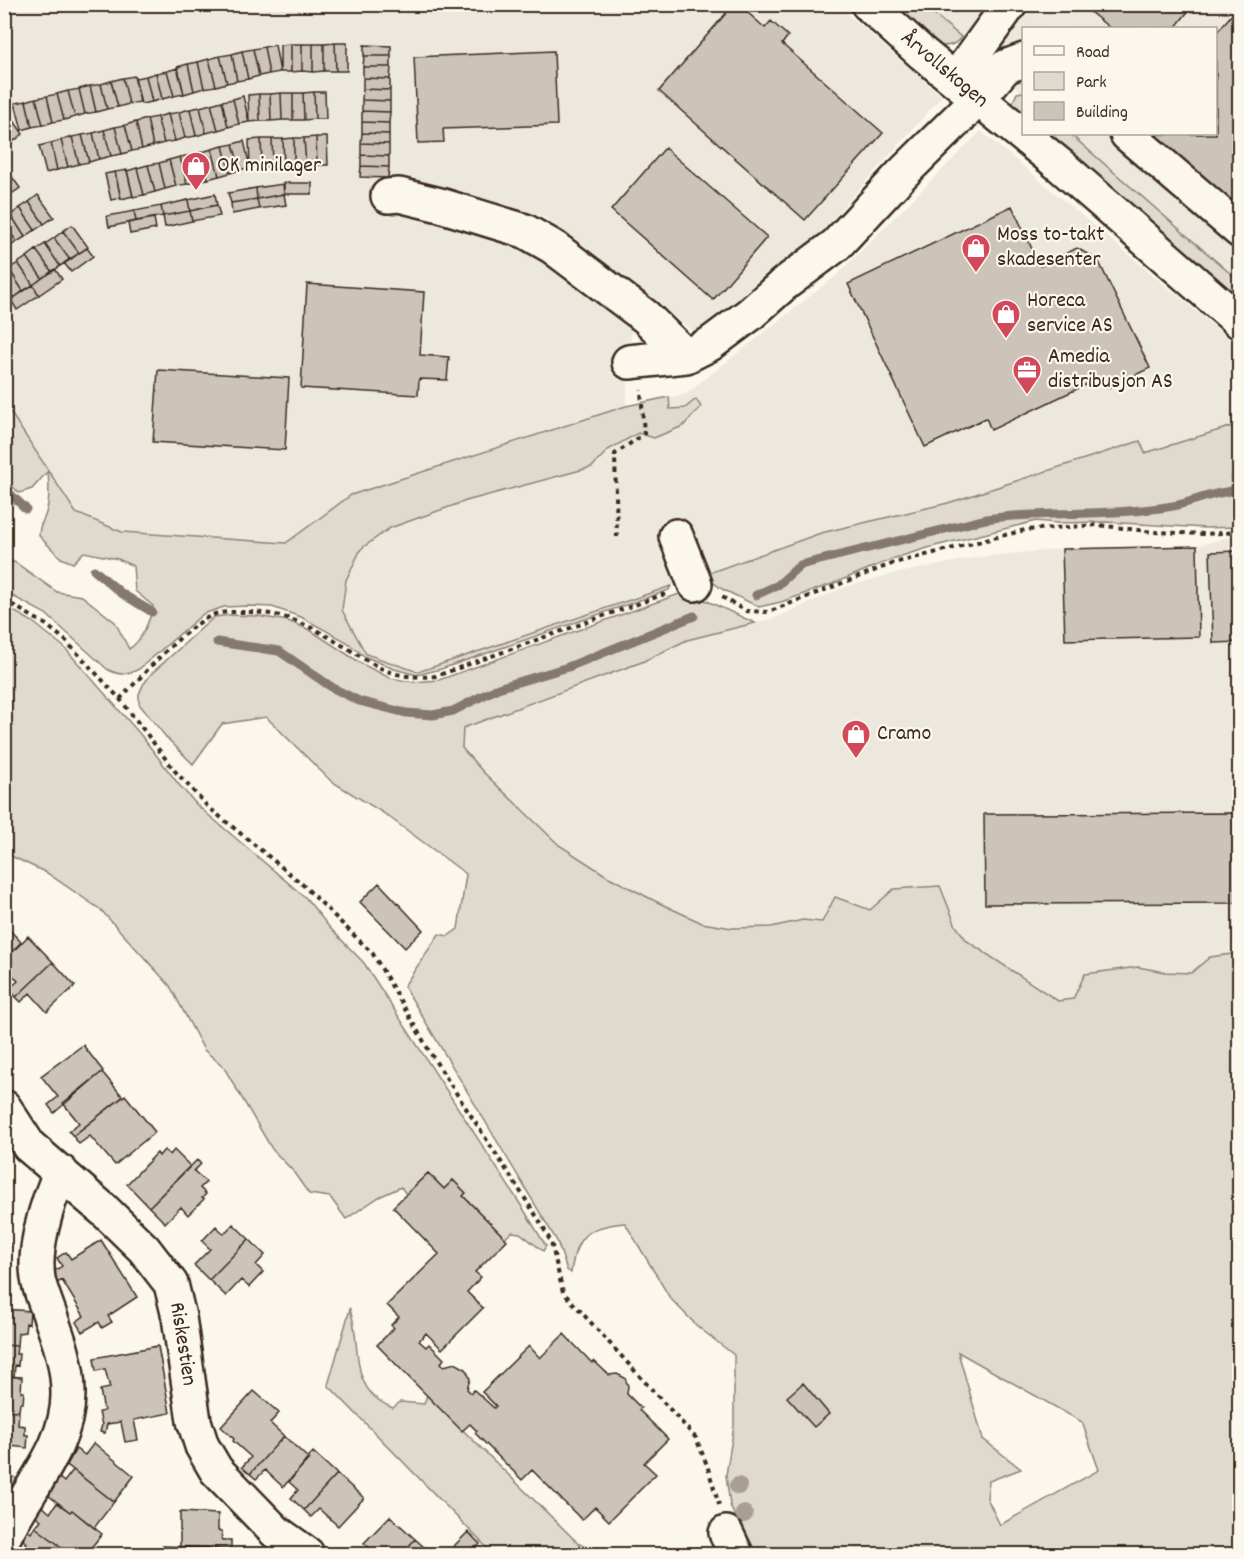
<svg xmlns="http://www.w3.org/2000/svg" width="1244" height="1559" viewBox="0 0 1244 1559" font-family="Dekko,sans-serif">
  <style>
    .built { fill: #ede8dd }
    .green { fill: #dfd9ce; stroke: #8d8276; stroke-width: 1.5; fill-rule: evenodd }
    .water { fill: #b6aea2; stroke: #85796d; stroke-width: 1.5 }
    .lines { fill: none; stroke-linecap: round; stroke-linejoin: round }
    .stream { stroke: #85796d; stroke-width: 9 }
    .building { fill: #ccc4b9; stroke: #3b2a1e; stroke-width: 1.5 }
    .minor-casing { stroke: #3b2a1e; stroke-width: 38 }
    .path { stroke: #3b2a1e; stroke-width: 4; stroke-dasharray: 4.5 4.5; stroke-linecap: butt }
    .minor { stroke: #fbf7ec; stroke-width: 33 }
    .tree { fill: #a89e93 }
    .labels { text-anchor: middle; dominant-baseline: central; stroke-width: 4.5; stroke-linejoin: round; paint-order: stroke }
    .street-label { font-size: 22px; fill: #3b2a1e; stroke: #fbf7ec }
    .poi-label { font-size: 22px; fill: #3b2a1e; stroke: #fbf7ec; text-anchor: start }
  </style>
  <rect width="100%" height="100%" fill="#fbf7ec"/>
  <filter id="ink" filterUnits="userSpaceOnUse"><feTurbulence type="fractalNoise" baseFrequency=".0167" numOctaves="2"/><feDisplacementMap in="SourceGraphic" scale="12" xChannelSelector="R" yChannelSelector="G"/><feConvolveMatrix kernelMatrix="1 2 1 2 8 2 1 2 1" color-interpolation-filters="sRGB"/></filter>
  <g filter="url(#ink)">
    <!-- built -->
    <path class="built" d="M4,5H837L942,96L806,249L698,335L543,216L464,197L520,243L632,324L626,406L686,394L837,275L981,131L1239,347V424L1145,453L1139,441L947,503L821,533L604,610L418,672L366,654L301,532L286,543L122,532L76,513L5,404Z
      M923,5H1239V281L1070,134H1216V28H1024L1023,93Z
      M1239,536V953L1210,957L1191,973L1165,972L1138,967L1073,999L1058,1001L967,941L956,926L940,886L894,889L870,910L822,922L803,920L771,927L732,928L702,923L655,901L607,876L559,845L483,772L462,747L463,728L642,662L687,640L775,618L845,587L889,575L978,557L1062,549L1197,546L1224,538Z"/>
    <!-- green -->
    <path class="green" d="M892,5H923L961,37C956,45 949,46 940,46Z
      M1022,92L1024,93L1023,119L1010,108L1017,93Z
      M1040,134H1070L1239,281V298Z
      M669,397L670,409L685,408L696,399L701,407L683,426L654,438L638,433L608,450L592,467L466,501L390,528L361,549L346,580L342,610L366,654L418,672L671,586L669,590L441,669L417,675L394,669L364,656L347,642L301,617L272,607L248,606L224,607L203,614L139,669C127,675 119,676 107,669L46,614L5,592V559L16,563L57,592L82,596L115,622L129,649C142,641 150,620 153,606L135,591L133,566L118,559L84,552L73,563L61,558L39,536C39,524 43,523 46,513C50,500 49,485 48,471L32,489L19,493L5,479V404L76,513L122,532L286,543L351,495L626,406Z
      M1239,424V464L1234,469L1232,490L1239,500V527L1205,528L1106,522L1056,523L1036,521L931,547L895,558L832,584L781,602L759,607L722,589L703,575L821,533L948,503L1140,441L1145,453Z
      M682,593L692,594L755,623L687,640L642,662L463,728L462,748L483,772L559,845L607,876L655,901L702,923L732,928L771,927L803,920L822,922L835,897L870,910L894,889L940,886L956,926L967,941L1058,1001L1073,999L1085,974L1138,967L1165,972L1191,973L1210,957L1239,953V1554H759L744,1539L730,1505L726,1475L734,1426V1355L697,1326L670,1298L625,1223C586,1227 576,1235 571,1273L567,1270L557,1241L404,986L439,934L448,936L458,929L466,874L385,814L331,781L266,717L222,724L193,764L166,737L139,704V694L143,685L151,674L214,617L230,615L257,616L288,621L310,630L362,664L390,678L413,682L439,680ZM958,1352L1082,1422L1099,1470L1000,1525L987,1498L989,1481L1021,1469L983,1439Z
      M5,606L33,622L64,647L140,734L180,786L198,806L306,898L330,928L364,963L524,1210L546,1246L543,1251L520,1233L512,1232L505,1238L463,1196L453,1180L444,1189L428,1173L406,1194L401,1187L379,1197L346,1219L330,1197L309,1194L292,1170L272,1149L223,1066L204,1050L170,986L101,910L47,873L11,856L5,851Z
      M350,1309C363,1346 346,1389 393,1408L400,1402L424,1404L427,1395L578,1543L598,1554H493L328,1385Z
      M5,1476L24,1479L5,1516Z"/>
    <!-- water -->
    <path class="water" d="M1239,464V500C1231,489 1227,475 1239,464Z"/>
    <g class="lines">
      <!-- stream -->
      <path class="stream" d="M4,488L26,509
        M94,570L121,593L152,612
        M756,595L778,585L800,565L986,519C1047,510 1111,517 1173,506C1196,501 1216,491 1240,490
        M217,642L279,651L333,688L359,701L406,713L433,715L453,711L498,688L568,667L694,616"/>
    </g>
    <!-- building -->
    <path class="building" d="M734,4H738L765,28L771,21L788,36L782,44L883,133L805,220L659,91Z
      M1080,4H1194L1175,28H1110Z
      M1240,5V212L1149,134H1216V33Z
      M335,43H347V71H336Z
      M335,43L336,71H324V44Z
      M291,44H302V71L291,72Z
      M291,44V72H280V45Z
      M302,44H313V72L302,71Z
      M313,44H324V71L313,72Z
      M275,45L280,72L269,74L264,47Z
      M364,45L391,46V56H364Z
      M264,47L269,74L259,76L253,49Z
      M253,49L259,76L248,79L242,51Z
      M242,51L248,79L237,81L232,54Z
      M554,51L557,125L443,129L444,142L418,143L414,57Z
      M232,54L237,81L227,83L220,56Z
      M220,56L227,83L216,86L209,59Z
      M364,56H391V67H363Z
      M209,59L216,86L204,88L198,62Z
      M198,62L204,88L194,91L188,64Z
      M188,64L194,91L184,94L177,67Z
      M363,67H391L390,79L363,78Z
      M178,68L184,94L174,96L167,71Z
      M167,71L174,96L162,99L156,73Z
      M156,73L162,99L152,102L146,76Z
      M134,76L140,102L129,104L123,78Z
      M146,76L152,102L141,104L135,78Z
      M123,78L129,104L118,107L111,81Z
      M363,78L390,79V90L363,89Z
      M111,81L118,107L107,109L101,84Z
      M101,84L107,109L96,112L90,86Z
      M90,86L96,112L85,114L79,89Z
      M79,89L85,114L75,117L68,91Z
      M363,89L390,90V101L362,100Z
      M68,91L75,117L64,120L57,94Z
      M314,92H325L326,119H315Z
      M314,92L315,119L304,120L303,93Z
      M281,93H293V120H282Z
      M281,93L282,120L271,121L270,94Z
      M293,93H303L304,120H293Z
      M57,94L64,120L53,122L47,96Z
      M259,94H270L271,121H260Z
      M259,94L260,121L249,122L248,95Z
      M47,96L53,122L43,125L36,98Z
      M243,96L249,122L239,124L233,99Z
      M36,98L43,125L32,127L26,101Z
      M233,99L239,124L228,127L222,101Z
      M362,100L390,101V112L362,111Z
      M26,101L32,127L22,130L15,103Z
      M222,101L228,127L218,130L211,104Z
      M211,104L218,130L206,133L200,107Z
      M200,107L206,133L196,136L190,109Z
      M190,109L196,136L185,138L179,112Z
      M362,111L390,112L389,123L362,122Z
      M8,112L23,134L14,141L4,127V114Z
      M179,112L185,138L175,141L168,114Z
      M168,114L175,141L164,143L157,117Z
      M157,117L164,143L153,146L147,119Z
      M147,119L153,146L142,149L136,122Z
      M136,122L142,149L132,151L125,125Z
      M362,122L389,123V134L362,133Z
      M125,125L132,151L122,154L115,127Z
      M4,127L14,141L5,147H4Z
      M115,127L122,154L111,156L104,130Z
      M104,130L111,156L99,159L93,133Z
      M93,133L99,159L89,162L82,135Z
      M362,133L389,134V144L361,143Z
      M82,135L89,162L79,164L72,137Z
      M72,137L79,164L68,167L61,140Z
      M316,137H327L328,165H317Z
      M316,137L317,165L306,166L304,138Z
      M294,138H304L306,166H294Z
      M294,138V166H284L283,139Z
      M261,139H272L273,167H262Z
      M261,139L262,167H250L249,140Z
      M272,139H283L284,166L273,167Z
      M61,140L68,167L57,170L51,143Z
      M244,141L250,167L240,170L233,144Z
      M51,143L57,170L46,173L39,146Z
      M361,143L389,144V156L361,155Z
      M233,144L240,170L230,173L223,146Z
      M223,146L230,173L219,176L212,149Z
      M665,148L767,237L713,300L611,210Z
      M212,149L219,176L208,179L202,152Z
      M202,152L208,179L198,181L191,155Z
      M191,155L198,181L187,184L180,157Z
      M361,155L389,156V167L361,166Z
      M180,157L187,184L176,186L169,160Z
      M169,160L176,186L165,189L159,163Z
      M159,163L165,189L155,192L148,165Z
      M148,165L155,192L144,195L137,168Z
      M361,166L389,167L388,178L360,177Z
      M5,167L20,188L10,195L4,186Z
      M137,168L144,195L133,197L127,171Z
      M127,170L133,196L121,199L115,172Z
      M115,172L121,198L111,200L105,174Z
      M284,183H312V194H284Z
      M283,184L284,194L257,199L256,188Z
      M4,186L10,195L4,199Z
      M256,188L257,199L231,203L228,193Z
      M215,194L217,205L190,211L188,200Z
      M284,194L286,205L259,209L257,199Z
      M38,195L54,217L44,224L29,202Z
      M257,199L259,209L232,214L231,203Z
      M188,200L190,211L163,216L161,206Z
      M29,202L44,224L35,230L20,208Z
      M217,205L220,216L192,221L190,211Z
      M161,206L163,216L136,221L134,211Z
      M1012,206L1040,266L1077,248L1098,260L1150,368L1108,388L1102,377L991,430L986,418L925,447L848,284Z
      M20,208L35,230L25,237L11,215Z
      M134,211L136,221L109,227L107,216Z
      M190,211L192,221L165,227L163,216Z
      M11,215L25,237L17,242L4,224V218Z
      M154,218L156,229L130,234L128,223Z
      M4,224L17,242L7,248L4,245Z
      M72,225L88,247L79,253L63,231Z
      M63,231L79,253L70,260L54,238Z
      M54,238L70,260L60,266L45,244Z
      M45,244L60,266L52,272L36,250Z
      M87,248L93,256L71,272L64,263Z
      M36,250L52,272L42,278L27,257Z
      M27,257L42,278L33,285L18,263Z
      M18,263L33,285L23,291L9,269Z
      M9,269L23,291L14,298L4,284V272Z
      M55,269L62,279L39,295L33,285Z
      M4,284L14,298L5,304L4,303Z
      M307,284L424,292L420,355L449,357L447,380L419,379L418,395L301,388Z
      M33,285L39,295L17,310L11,300Z
      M158,370L289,378L285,450L153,442Z
      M1197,546L1199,637L1065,640L1062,549Z
      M1240,551V642L1213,643L1210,552Z
      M1240,813V903L985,904L984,814Z
      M379,883L423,930L405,948L360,902Z
      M4,924L21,942L4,961Z
      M28,936L53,962L16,997L9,989L18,981L4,966V961Z
      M53,962L75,986L47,1012L30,993L21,1002L16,997Z
      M83,1045L103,1071L54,1113L48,1105L58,1097L41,1076Z
      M102,1072L123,1097L73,1136L69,1131L79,1123L63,1103Z
      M125,1095L155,1132L115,1165L90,1136L79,1144L73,1136Z
      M164,1150L170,1155L174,1150L190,1166L149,1207L127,1184L157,1153L159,1156Z
      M197,1160L201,1164L194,1171L206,1182L200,1188L206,1194L202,1198L204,1199L188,1215L181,1207L165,1223L149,1207Z
      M428,1173L444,1189L453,1180L466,1193L463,1196L507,1240L475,1272L481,1277L467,1292L483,1308L442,1349L426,1333L419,1341L426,1347L429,1344L444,1359L441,1363L444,1366L455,1363L466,1369L470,1379L467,1389L471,1393L474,1390L494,1408L496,1406L482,1392L529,1346L540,1358L564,1334L592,1363L594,1361L609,1375L617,1374L625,1378L628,1386L627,1394L641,1408L639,1410L668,1439L644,1463L656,1474L609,1521L595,1507L582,1520L532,1470L522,1480L475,1433L477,1431L470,1424L462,1431L377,1345L394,1328L391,1325L399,1317L387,1305L439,1254L393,1207Z
      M233,1224L249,1239L209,1280L194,1265L210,1249L202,1241L216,1226L224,1234Z
      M4,1239L12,1245L4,1253Z
      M249,1239L265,1255L256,1265L263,1272L249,1287L241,1280L226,1296L209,1280Z
      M101,1240L137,1297L108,1316L112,1322L102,1328L99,1322L82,1332L76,1322L84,1316L62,1280L53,1286L47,1276L62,1266L57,1258L66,1252L71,1259Z
      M4,1309L30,1311L29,1324L26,1323L25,1332L18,1333L17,1346L4,1345Z
      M4,1345L17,1346L16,1354H19L18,1366L15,1365L14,1377L4,1376Z
      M158,1346L170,1413L134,1420L138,1440L125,1442L121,1422L107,1424L105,1433L100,1432L102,1425L99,1412L104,1411L100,1390L110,1388L105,1369L96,1371L94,1358Z
      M4,1376L22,1377L21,1392H24L23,1403H20L19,1411L4,1410Z
      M803,1383L829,1414L814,1427L787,1397Z
      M254,1391L279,1413L270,1423L284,1436L250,1474L242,1467L251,1457L233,1441L234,1439L221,1427Z
      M4,1410L19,1411L18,1425L25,1426V1435H28L27,1448L10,1446L8,1461L4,1460Z
      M284,1436L309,1459L283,1487L265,1470L256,1479L250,1474Z
      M94,1443L134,1476L114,1502L67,1465L76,1449L85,1455Z
      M313,1452L337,1474L304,1510L291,1498L298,1490L289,1482Z
      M73,1470L114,1502L94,1528L72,1510L70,1512L44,1492L56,1475L64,1482Z
      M337,1474L364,1498L338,1526L319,1509L311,1517L304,1510Z
      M57,1503L70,1512L72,1510L102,1534L86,1554H71L35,1527L41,1520L35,1515L42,1506L50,1513Z
      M180,1512L218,1514V1531H222V1540H231V1549L180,1547Z
      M390,1516L415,1539L402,1554H376L364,1543Z
      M35,1527L68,1552L67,1554H18L27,1543L19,1537L25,1528L31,1533Z
      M468,1532L480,1544L470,1554H446Z
      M415,1539L432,1554H402Z
      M162,1546L217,1548V1554H162Z"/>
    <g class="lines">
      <!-- minor casing -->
      <g class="minor-casing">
        <path id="minor" d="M868,4L922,53L1061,166L1240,322
          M955,80L1010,4
          M1127,134L1240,231
          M388,196L399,195L440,205L525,231L553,247L646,317L686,356
          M629,362L686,356L710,344L749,315L784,284L836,245L902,174L978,99L1005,67L1024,60
          M676,536L695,584
          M4,1107L29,1146L105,1211L144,1249L171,1284L179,1317L194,1421L202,1446L216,1470L276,1532L307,1554
          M726,1533L736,1554
          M4,1537C26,1490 69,1447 68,1393C68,1354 51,1322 40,1287C30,1255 47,1202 61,1172"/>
      </g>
      <!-- path -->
      <path class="path" d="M617,537L615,454L644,434L641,390
        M722,597L746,611L768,612L894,563L1025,530L1098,525L1154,532L1206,534L1240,532
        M4,600L45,624L65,640L120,699L175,771L207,806L301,883L373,954L434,1059L539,1220L551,1242L563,1292L696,1438L707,1465L719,1505
        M120,699C146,672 177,635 210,616C218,612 228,612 237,612C285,611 307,624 347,648C380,669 395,680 436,676L665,594"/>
      <!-- minor -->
      <use href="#minor" class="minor"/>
    </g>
    <!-- trees -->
    <g class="tree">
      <circle cx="738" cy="1486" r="9"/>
      <circle cx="744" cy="1514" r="9"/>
    </g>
  </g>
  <!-- icons -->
  <defs>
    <g id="shop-pin" transform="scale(1.5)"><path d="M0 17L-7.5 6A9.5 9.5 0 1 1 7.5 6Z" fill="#d1495b" stroke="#fbf7ec"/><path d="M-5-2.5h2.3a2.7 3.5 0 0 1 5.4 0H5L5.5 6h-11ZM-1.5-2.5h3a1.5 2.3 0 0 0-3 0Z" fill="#fff"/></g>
    <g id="office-pin" transform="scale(1.5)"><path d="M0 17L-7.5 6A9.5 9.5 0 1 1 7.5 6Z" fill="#d1495b" stroke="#fbf7ec"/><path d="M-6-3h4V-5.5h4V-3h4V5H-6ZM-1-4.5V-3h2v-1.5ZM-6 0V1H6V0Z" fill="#fff"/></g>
  </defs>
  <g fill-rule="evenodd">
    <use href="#shop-pin" x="196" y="166"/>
    <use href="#shop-pin" x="976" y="248"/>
    <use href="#shop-pin" x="1006" y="314"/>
    <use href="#office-pin" x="1027" y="370"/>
    <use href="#shop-pin" x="856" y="734"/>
  </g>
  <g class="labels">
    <!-- street labels -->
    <g class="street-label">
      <text transform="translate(944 70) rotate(40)">Årvollskogen</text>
      <text transform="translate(182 1344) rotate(81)">Riskestien</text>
    </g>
    <!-- poi labels -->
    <g class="poi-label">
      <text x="217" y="166">OK minilager</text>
      <text x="997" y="235">Moss to-takt<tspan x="997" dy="25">skadesenter</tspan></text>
      <text x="1027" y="301">Horeca<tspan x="1027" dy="25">service AS</tspan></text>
      <text x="1048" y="357">Amedia<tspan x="1048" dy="25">distribusjon AS</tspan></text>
      <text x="877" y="734">Cramo</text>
    </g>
  </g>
  <!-- margin -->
  <rect width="1244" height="1559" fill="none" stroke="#fbf7ec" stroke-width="24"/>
  <rect x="12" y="12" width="1220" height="1535" fill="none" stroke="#3b2a1e" stroke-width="2" filter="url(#ink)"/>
  <!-- legend -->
  <rect x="1022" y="27" width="195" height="108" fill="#fbf7ec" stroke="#aea59a" stroke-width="1.5"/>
  <rect x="1034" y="46" width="30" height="9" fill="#fbf7ec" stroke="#aea59a" stroke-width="1.5"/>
  <text x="1076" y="57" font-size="18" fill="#3b2a1e">Road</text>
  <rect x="1034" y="72" width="30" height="18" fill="#dfd9ce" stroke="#aea59a" stroke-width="1.5"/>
  <text x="1076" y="87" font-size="18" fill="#3b2a1e">Park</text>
  <rect x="1034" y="102" width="30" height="18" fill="#ccc4b9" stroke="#aea59a" stroke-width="1.5"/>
  <text x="1076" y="117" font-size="18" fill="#3b2a1e">Building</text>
</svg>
